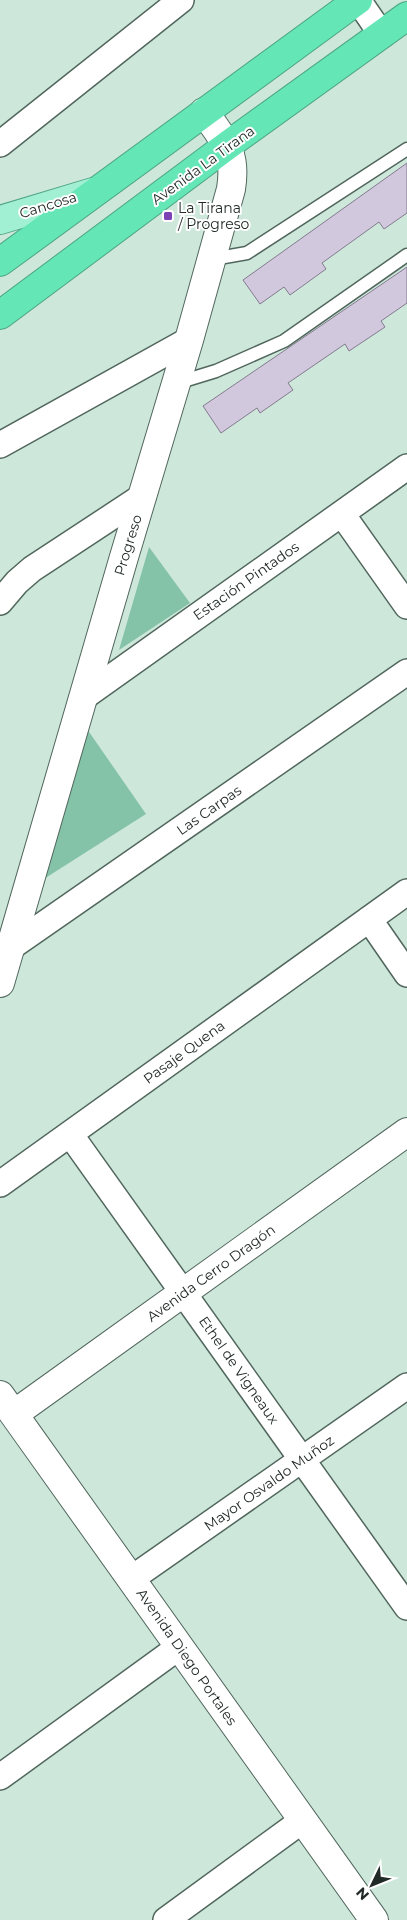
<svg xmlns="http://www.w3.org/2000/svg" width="407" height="1920" viewBox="0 0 407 1920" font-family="Montserrat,sans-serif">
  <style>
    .green { fill: #85c3a9 }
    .building { fill: #d1c8dd; stroke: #837b8e }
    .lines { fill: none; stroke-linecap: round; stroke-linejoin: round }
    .lane-casing { stroke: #51675d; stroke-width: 15 }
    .street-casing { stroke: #51675d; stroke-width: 28 }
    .secondary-casing { stroke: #51675d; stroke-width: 30 }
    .primary-casing { stroke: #4da484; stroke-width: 30 }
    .highway-casing { stroke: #4da484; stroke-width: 30 }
    .lane { stroke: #fff; stroke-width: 12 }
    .street { stroke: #fff; stroke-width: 25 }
    .secondary { stroke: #fff; stroke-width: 28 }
    .primary { stroke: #a2f0d4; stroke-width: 28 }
    .highway { stroke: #64e6b7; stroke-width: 28 }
    .poi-dot { fill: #7d41b6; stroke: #fff; stroke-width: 2 }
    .labels { text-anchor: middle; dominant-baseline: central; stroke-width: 4; stroke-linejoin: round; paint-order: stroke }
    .street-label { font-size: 14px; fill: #212a26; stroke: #fff }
    .poi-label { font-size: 14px; fill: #212a26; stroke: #fff; text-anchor: start }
  </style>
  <rect width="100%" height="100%" fill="#cee7db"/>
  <!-- green -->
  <path class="green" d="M149,547L190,603L119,650Z
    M87,729L146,814L36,884Z"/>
  <!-- building -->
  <path class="building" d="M407,163V213L384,229L379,222L322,263L326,269L290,295L284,287L260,304L243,280Z
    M407,267V303L381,321L385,327L349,351L345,344L288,383L293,390L260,413L257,408L221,433L203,406Z"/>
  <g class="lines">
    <!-- lane casing -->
    <g class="lane-casing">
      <path id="lane" d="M213,259L247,253L407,149
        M177,383L216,371L284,341L407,255"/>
    </g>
    <!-- street casing -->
    <g class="street-casing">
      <path id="street" d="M358,0L382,35
        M0,144L181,0
        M0,445L189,340
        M342,514L407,606
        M0,602L17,582L32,569L143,496
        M85,696L407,467
        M369,919L407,974
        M11,947L407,672
        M70,1134L407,1607
        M0,1184L407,892
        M131,1579L407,1386
        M0,1777L179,1647
        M166,1920L303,1820"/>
    </g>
    <!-- secondary casing -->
    <g class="secondary-casing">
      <path id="secondary" d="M0,983L124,557L189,340L231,189C237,152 224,140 204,112
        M0,1395L374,1920
        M14,1414L407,1132"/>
    </g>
    <!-- primary casing -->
    <g class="primary-casing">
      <path id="primary" d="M0,220L93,192"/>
    </g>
    <!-- highway casing -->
    <g class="highway-casing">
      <path id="highway" d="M0,262L358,0
        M0,315L228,145L407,16"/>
    </g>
    <!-- lane -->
    <use href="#lane" class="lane"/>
    <!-- street -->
    <use href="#street" class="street"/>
    <!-- secondary -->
    <use href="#secondary" class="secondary"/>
    <!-- primary -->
    <use href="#primary" class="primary"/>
    <!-- highway -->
    <use href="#highway" class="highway"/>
  </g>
  <!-- markers -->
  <rect class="poi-dot" x="163" y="211" width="10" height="10" rx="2.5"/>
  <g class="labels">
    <!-- street labels -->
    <g class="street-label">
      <text transform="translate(203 165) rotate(-36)">Avenida La Tirana</text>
      <text transform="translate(48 205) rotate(-17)">Cancosa</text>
      <text transform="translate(128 545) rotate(-73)">Progreso</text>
      <text transform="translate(246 581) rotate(-35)">Estación Pintados</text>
      <text transform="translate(209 810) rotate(-35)">Las Carpas</text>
      <text transform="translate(184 1052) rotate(-36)">Pasaje Quena</text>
      <text transform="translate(211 1273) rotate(-36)">Avenida Cerro Dragón</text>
      <text transform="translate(239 1370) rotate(55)">Ethel de Vigneaux</text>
      <text transform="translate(269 1483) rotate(-35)">Mayor Osvaldo Muñoz</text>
      <text transform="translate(187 1657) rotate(55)">Avenida Diego Portales</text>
    </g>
    <!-- poi labels -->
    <g class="poi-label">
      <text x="178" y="208">La Tirana<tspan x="178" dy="16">/ Progreso</tspan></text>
    </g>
  </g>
  <!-- north arrow -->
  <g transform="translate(372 1885) rotate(227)" stroke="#ffffff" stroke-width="4" paint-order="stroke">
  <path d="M0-4L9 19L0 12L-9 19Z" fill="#212a26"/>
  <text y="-8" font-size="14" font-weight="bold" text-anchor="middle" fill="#212a26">N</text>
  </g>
</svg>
